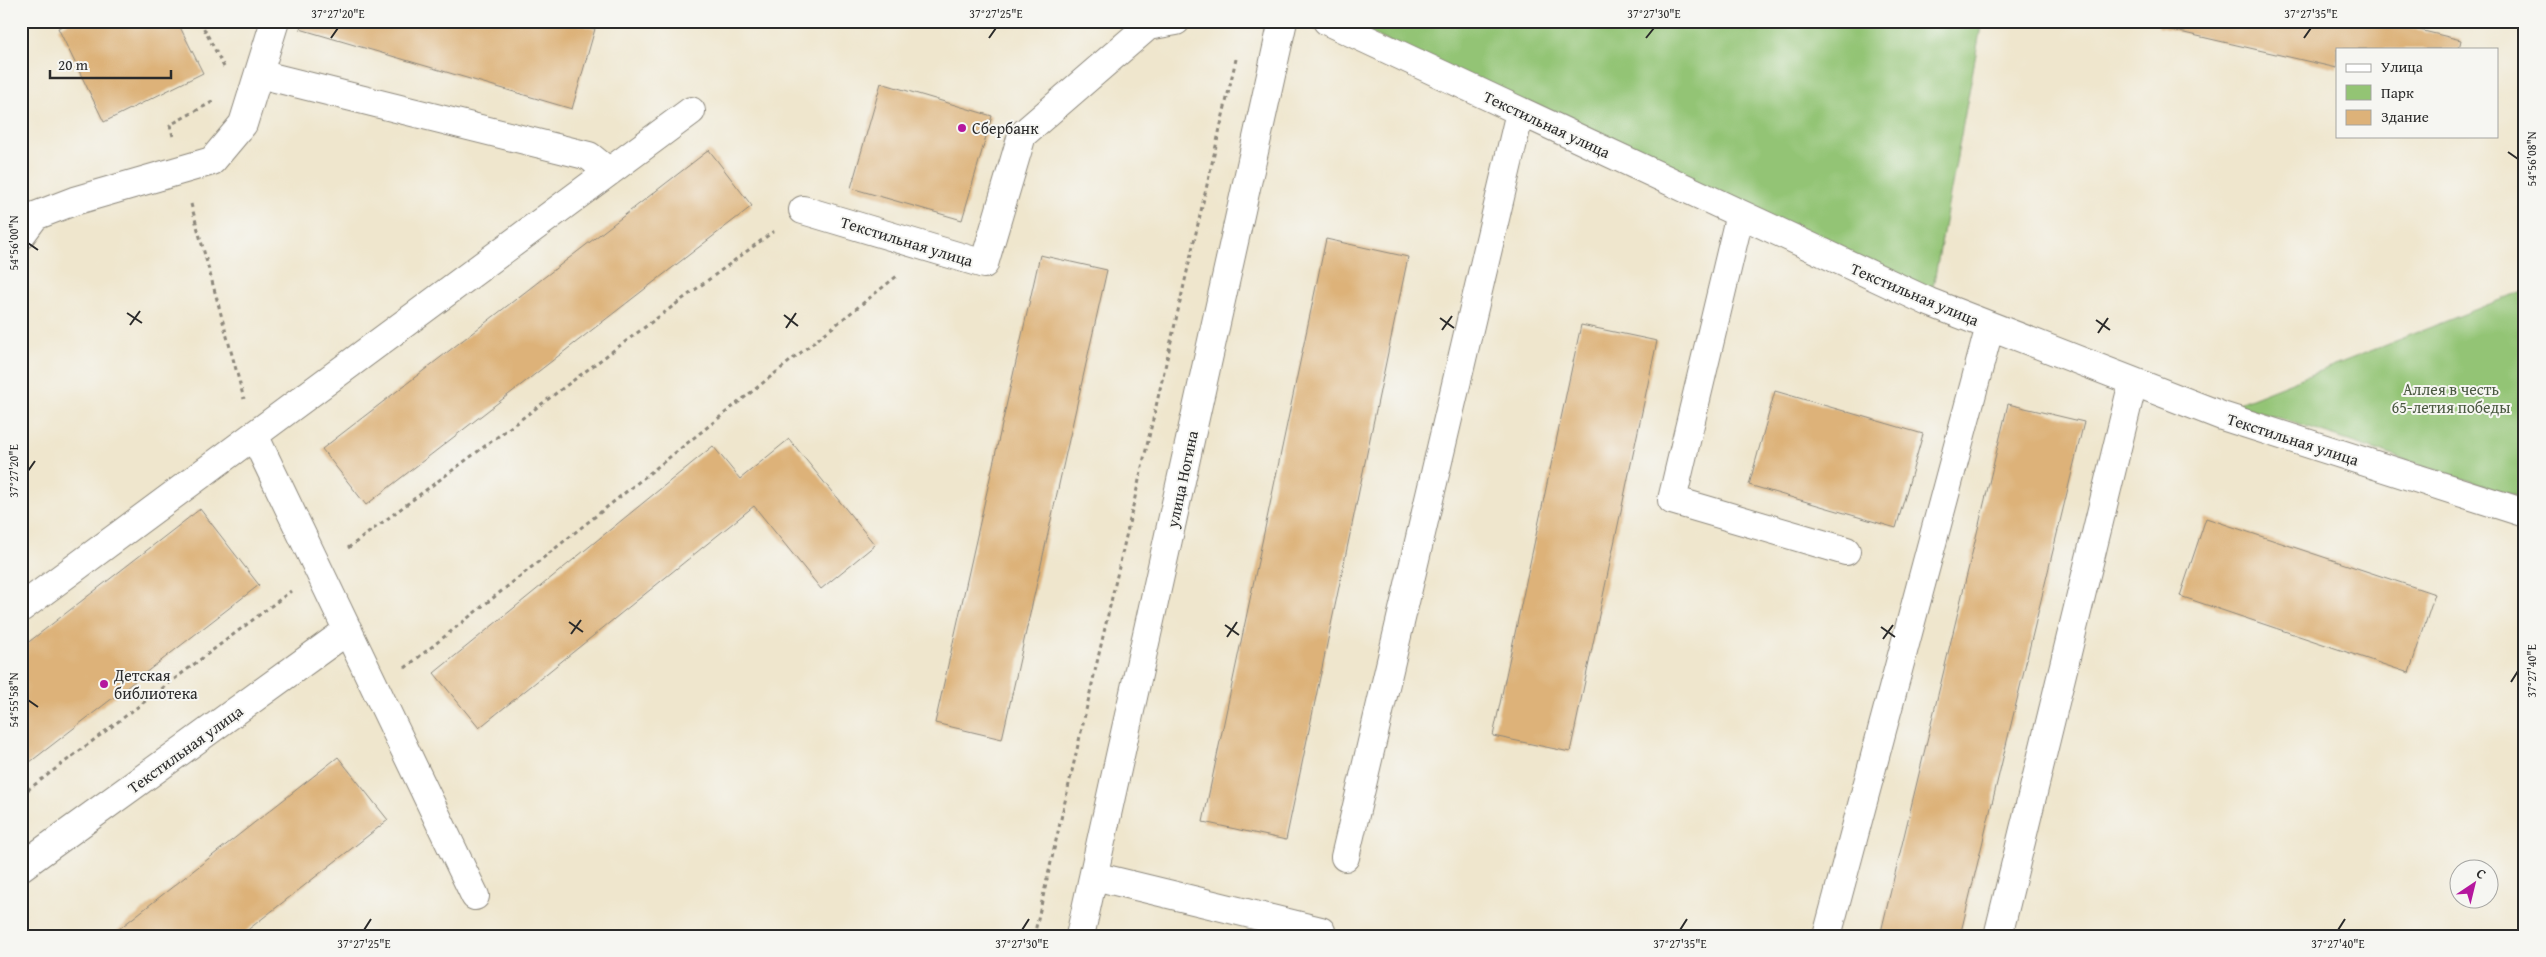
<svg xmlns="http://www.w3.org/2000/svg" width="2546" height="957" viewBox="0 0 2546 957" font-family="'Gentium Book Plus',serif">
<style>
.green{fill:#93c474;stroke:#5f7850}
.building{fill:#ddb279}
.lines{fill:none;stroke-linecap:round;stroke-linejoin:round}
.minor-casing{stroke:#8d887c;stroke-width:30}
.path{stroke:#8d887c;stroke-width:3;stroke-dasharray:4 4;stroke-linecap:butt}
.minor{stroke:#fff;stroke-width:28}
.ticks{fill:none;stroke:#2b2b2b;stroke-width:2}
.poi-dot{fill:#b5179e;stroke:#f6f6f2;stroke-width:2}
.labels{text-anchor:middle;stroke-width:4;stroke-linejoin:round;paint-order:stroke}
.street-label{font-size:16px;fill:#2b2b2b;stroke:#f6f6f2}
.poi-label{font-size:16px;fill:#2b2b2b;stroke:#f6f6f2;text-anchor:start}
.park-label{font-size:16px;fill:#4a5941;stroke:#f6f6f2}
.neatline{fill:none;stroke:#2b2b2b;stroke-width:2}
.ticks-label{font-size:12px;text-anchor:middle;fill:#2b2b2b}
</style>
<rect width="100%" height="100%" fill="#f6f6f2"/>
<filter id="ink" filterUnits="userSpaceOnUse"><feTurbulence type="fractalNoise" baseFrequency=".02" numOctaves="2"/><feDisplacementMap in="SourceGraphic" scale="10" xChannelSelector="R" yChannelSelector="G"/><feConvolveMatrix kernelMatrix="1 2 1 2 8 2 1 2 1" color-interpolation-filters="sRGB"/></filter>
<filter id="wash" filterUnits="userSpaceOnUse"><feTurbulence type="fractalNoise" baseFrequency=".0096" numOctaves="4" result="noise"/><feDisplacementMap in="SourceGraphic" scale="20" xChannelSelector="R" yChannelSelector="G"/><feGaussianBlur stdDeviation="1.12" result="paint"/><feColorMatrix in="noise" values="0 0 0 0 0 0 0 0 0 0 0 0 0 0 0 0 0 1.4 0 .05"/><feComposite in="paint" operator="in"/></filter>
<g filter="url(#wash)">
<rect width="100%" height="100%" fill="#efe6cd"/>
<path class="green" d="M1345,21H1982L1931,298Z
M2525,290V499L2236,404Z"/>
<g id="blocks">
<path class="building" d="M72,21H177L203,73L104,122L58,28Z
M302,21H567L595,29L572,109L300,29Z
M2159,21H2382L2461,40L2459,49H2337V68L2158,27Z
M881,83L992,116L962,220L851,188Z
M709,150L752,206L366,505L322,449Z
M1326,239L1408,257L1286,840L1203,822Z
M1040,255L1107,270L1002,739L935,723Z
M1581,325L1657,341L1570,752L1493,736Z
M1775,391L1923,434L1896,528L1749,485Z
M2008,404L2084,422L1960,936H1880Z
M789,439L875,545L821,589L754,506L479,728L434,673L713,446L740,479Z
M200,509L259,585L21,769V648Z
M2206,518L2435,594L2409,673L2180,596Z
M338,757L388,820L240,936H110Z"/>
</g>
</g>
<g filter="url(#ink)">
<use href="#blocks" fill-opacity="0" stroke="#8d887c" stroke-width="1"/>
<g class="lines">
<g class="minor-casing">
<path id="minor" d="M1327,21L1929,302L2222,416L2525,513
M259,74L589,156L609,172
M803,210L984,264L1022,135L1148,26L1176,21
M1740,214L1672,500L1846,551
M21,235L35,216L74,201L212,161L243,124L275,21
M254,435L475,896
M21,608L691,111
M1345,857L1520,112
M21,867L348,630
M1094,876L1321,931L1320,936
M1080,936L1283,21
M1827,936L1990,326
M1998,936L2133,382"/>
</g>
<path class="path" d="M200,21L224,67
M173,136L170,125L214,101
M191,204L244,399
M348,548L774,231
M405,668L897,276
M21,795L291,591
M1034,936L1236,59"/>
<use href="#minor" class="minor"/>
</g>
</g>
<path class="ticks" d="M331,38L338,28M989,38L996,28M1646,38L1654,28M2304,38L2311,28M2508,152L2518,159M28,243L38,250M127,313L142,323M784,315L798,326M1440,318L1454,328M2096,320L2110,330M130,325L140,311M786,328L796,313M1442,330L1452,316M2098,333L2108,318M28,471L35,461M569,622L583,632M1225,625L1239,635M1881,627L1895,637M571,634L581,620M1227,637L1237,622M1883,639L1893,625M2511,682L2518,671M28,700L38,707M364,930L371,919M1022,930L1029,919M1680,930L1687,919M2338,930L2345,919"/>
<g class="poi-dot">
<circle cx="962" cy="128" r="5"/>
<circle cx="104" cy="684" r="5"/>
</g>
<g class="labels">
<g class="street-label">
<text transform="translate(1547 124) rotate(25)" y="6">Текстильная улица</text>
<text transform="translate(907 241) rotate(17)" y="6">Текстильная улица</text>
<text transform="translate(1915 294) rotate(23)" y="6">Текстильная улица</text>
<text transform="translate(2293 439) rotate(18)" y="6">Текстильная улица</text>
<text transform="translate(1182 479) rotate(-78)" y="6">улица Ногина</text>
<text transform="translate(185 749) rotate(-36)" y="6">Текстильная улица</text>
</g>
<g class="poi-label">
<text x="972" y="134">Сбербанк</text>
<text x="114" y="681">Детская<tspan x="114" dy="18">библиотека</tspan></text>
</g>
<g class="park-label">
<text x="2451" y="395">Аллея в честь<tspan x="2451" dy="18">65-летия победы</tspan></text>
</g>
</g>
<rect width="2546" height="957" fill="none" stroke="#f6f6f2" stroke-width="55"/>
<rect x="2336" y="48" width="162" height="90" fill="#f6f6f2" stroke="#a5a5a2"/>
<rect x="2346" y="64" width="25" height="8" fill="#ffffff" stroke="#a5a5a2"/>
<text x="2381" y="72" font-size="15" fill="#2b2b2b">Улица</text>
<rect x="2346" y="85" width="25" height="15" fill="#93c474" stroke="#a5a5a2"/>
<text x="2381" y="98" font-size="15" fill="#2b2b2b">Парк</text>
<rect x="2346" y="110" width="25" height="15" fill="#ddb279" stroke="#a5a5a2"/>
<text x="2381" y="122" font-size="15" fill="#2b2b2b">Здание</text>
<g transform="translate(2474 884) rotate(35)"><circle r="24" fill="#f6f6f2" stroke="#a5a5a2"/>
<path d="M0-4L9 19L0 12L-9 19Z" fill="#b5179e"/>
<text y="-8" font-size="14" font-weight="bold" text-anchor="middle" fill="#2b2b2b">С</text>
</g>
<path d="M50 70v8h121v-8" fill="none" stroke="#2b2b2b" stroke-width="2.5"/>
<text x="58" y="70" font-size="15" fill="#2b2b2b" stroke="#f6f6f2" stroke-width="4" paint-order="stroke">20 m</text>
<rect x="28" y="28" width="2490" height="902" class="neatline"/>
<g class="ticks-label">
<text x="338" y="18">37°27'20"E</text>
<text x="996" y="18">37°27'25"E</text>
<text x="1654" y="18">37°27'30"E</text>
<text x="2311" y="18">37°27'35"E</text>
<text transform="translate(2532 159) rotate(-90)" y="4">54°56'08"N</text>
<text transform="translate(14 243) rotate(-90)" y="4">54°56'00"N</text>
<text transform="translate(14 471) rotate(-90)" y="4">37°27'20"E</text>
<text transform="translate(2532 671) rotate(-90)" y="4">37°27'40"E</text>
<text transform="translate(14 700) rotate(-90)" y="4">54°55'58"N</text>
<text x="364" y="948">37°27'25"E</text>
<text x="1022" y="948">37°27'30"E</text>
<text x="1680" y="948">37°27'35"E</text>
<text x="2338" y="948">37°27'40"E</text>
</g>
</svg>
